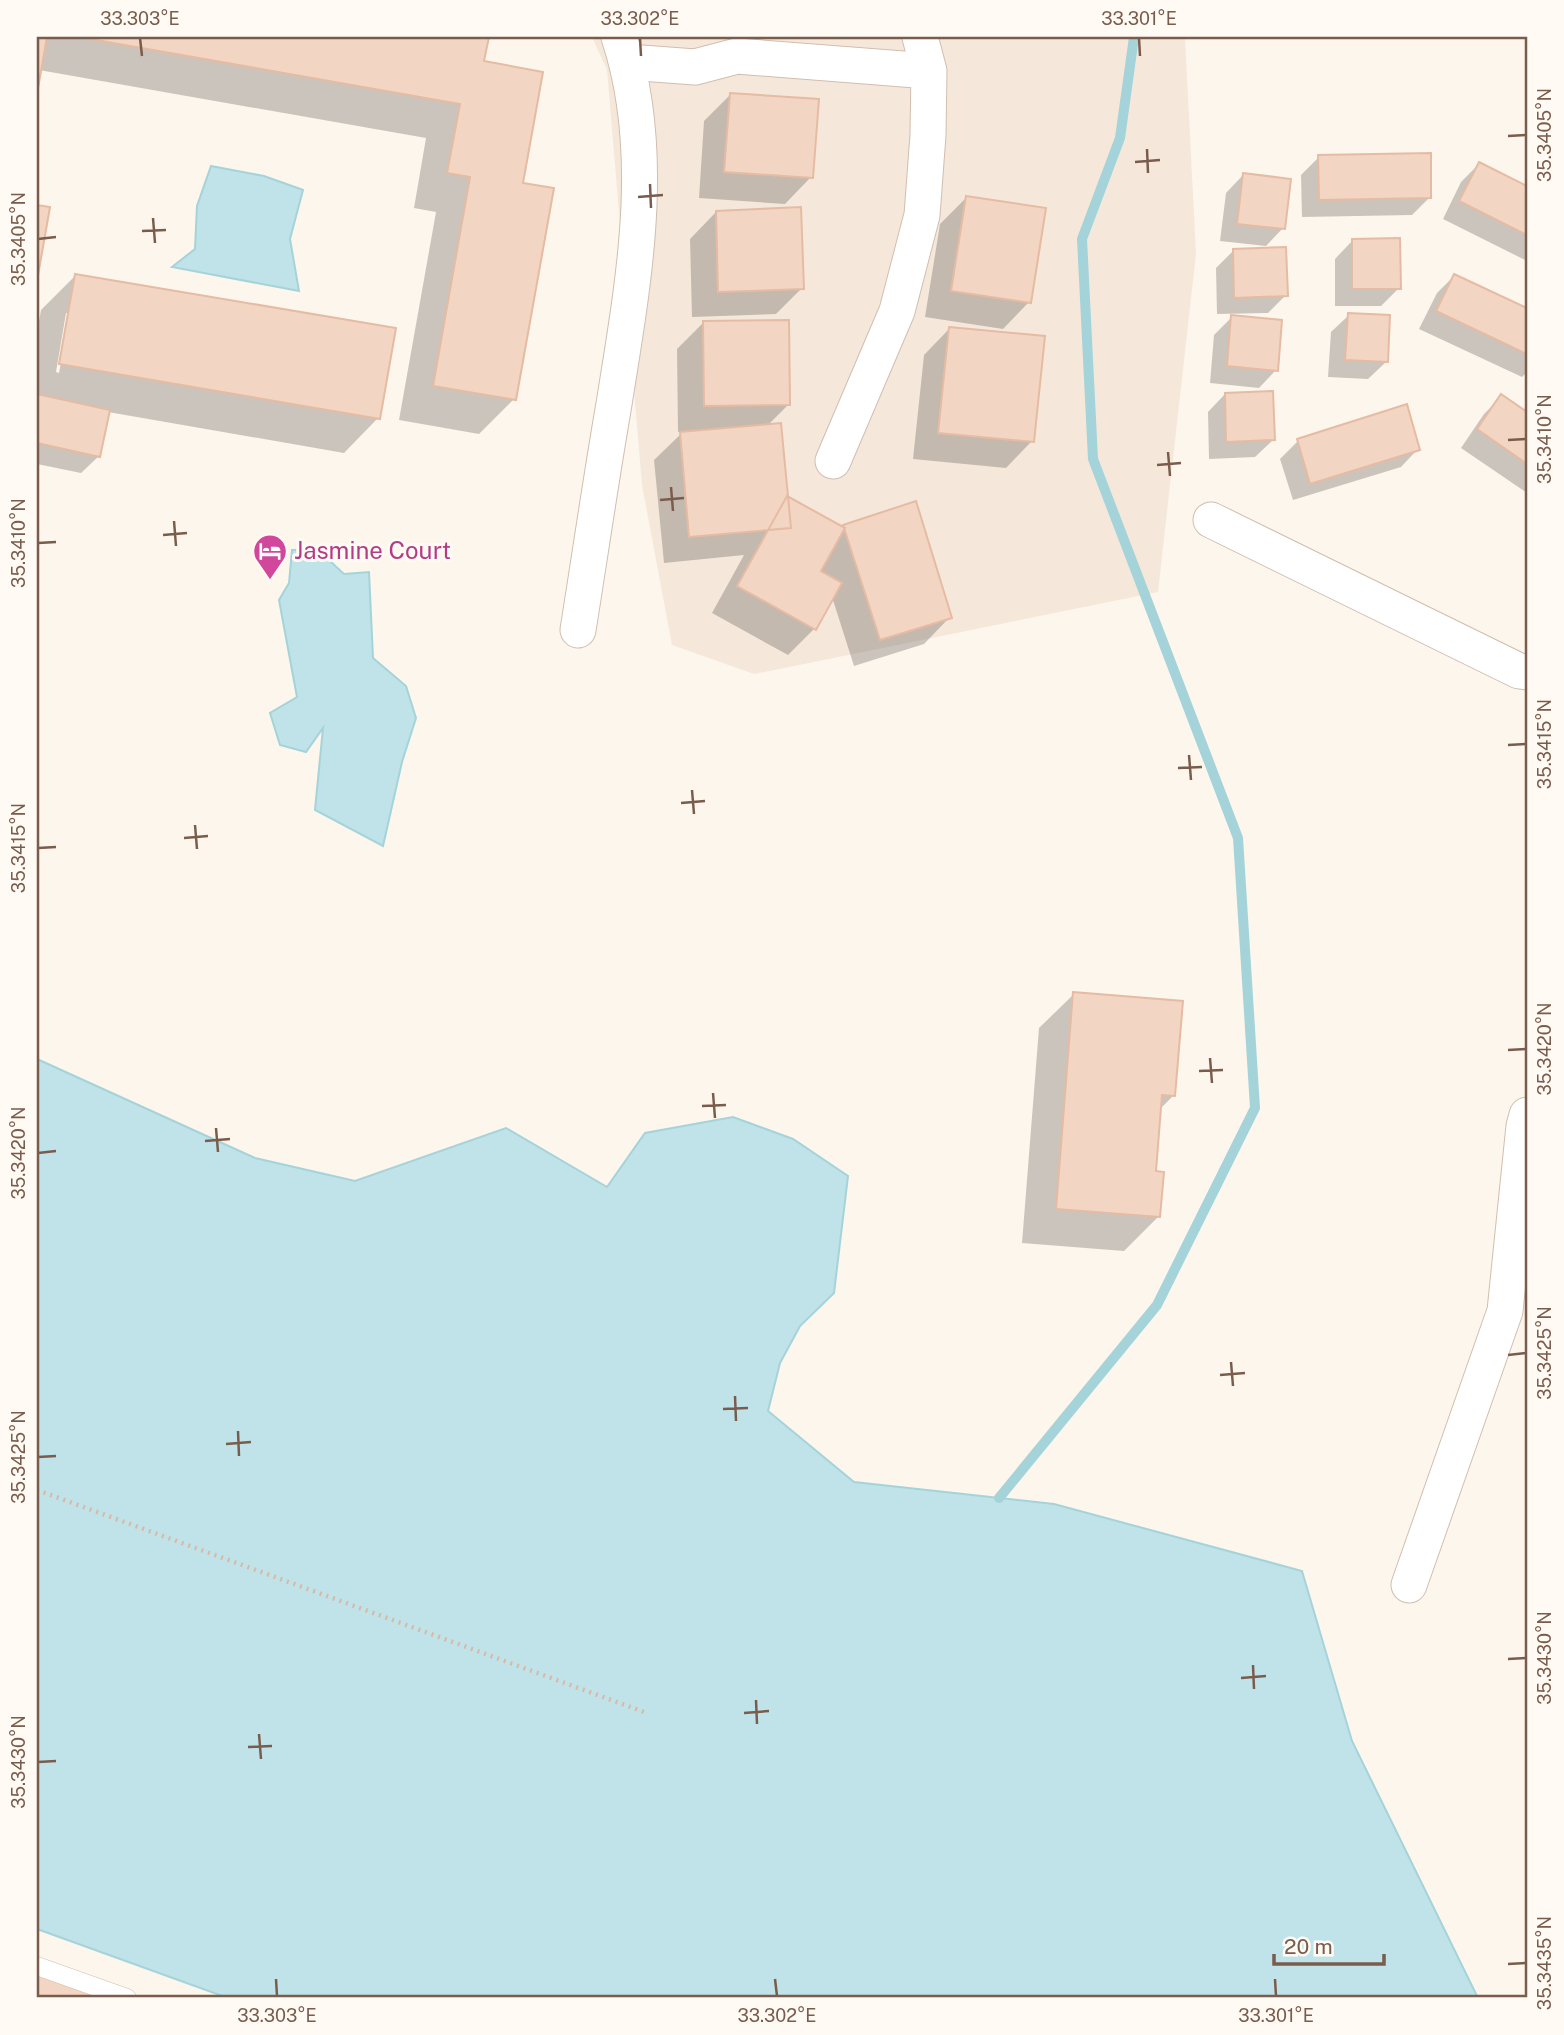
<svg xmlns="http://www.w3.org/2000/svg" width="1564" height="2035" viewBox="0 0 1564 2035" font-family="'Public Sans',sans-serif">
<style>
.residential{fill:#f5e8da}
.water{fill:#bfe3e8;stroke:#a5d3da;stroke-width:2}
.shadow{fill:#0003;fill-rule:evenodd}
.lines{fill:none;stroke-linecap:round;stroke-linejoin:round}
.stream{stroke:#a5d3da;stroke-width:10}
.building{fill:#f3d5c3;stroke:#e6bba3;stroke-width:2}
.lane-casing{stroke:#d1beb0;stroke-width:19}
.street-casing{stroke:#d1beb0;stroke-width:37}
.path{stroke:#d9b8a5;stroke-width:4.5;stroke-dasharray:2 5;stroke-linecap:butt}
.lane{stroke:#fff;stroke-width:18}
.street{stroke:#fff;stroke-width:35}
.ticks{fill:none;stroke:#7a5c4d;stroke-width:2.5}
.labels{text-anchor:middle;stroke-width:6;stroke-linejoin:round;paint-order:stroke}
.hotel-label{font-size:24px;fill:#b23c85;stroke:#fffaf3;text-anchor:start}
.neatline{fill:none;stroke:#7a5c4d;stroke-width:2.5}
.ticks-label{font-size:18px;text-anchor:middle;fill:#7a5c4d}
</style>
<rect width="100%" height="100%" fill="#fdf6ec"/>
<path class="residential" d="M592,37H1185L1196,254L1158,592L754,674L672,645L642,485L607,70Z"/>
<path class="water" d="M211,166L264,176L303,190L290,239L299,291L172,267L195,249L197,206Z
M317,549L344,574L369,572L373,658L406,686L416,718L402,762L383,846L315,810L323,728L306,752L280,745L270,713L297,697L279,600L289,583L292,550Z
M37,1059L255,1158L355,1181L506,1128L607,1187L645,1133L733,1117L793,1139L848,1176L834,1293L800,1326L780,1363L768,1411L854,1482L1054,1504L1302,1571L1352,1741L1478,1998H228L37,1929Z"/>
<path class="shadow" d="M37,37H487L482,63L521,185L514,399L479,434L399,420L436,212L414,208L426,138L39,70L37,84Z
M731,94L811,177L785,204L699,198L704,121Z
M1319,157L1429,198L1412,215L1302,217L1301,175Z
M1479,164L1527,188V261L1443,219L1461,182Z
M1243,175L1283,228L1266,246L1220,241L1226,193Z
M966,198L1029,302L1003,329L925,317L940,224Z
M716,212L802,288L776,314L692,317L690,239Z
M1352,241L1399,288L1381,306H1335V259Z
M1233,251L1286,295L1268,313L1217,314L1216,268Z
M75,276L378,418L344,453L108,412L99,456L81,473L37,464V333L41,310ZM66,313H70L59,373L56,372Z
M1454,276L1527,310V372L1522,377L1419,329L1437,293Z
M1349,315L1386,362L1368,379L1328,377L1331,332Z
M1232,317L1276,370L1259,388L1210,383L1214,335Z
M704,322L788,405L767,426L786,498L842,529L844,526L950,617L924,644L854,666L832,597L814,629L788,655L712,613L744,555L664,563L654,460L683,432H678L677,349Z
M950,328L1032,441L1006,468L913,459L924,355Z
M1225,394L1273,440L1255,457L1209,459L1208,412Z
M1502,396L1527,414V493L1461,448L1484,414Z
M1298,441L1418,449L1401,467L1293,500L1280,459Z
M1074,994L1173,1096L1159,1110L1154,1173L1159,1216L1124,1251L1022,1243L1039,1028Z"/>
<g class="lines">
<path class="stream" d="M999,1498L1157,1305L1255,1108L1238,838L1093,459L1082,239L1120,138L1134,37"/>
</g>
<path class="building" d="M37,37H47L37,94Z
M79,37H489L484,61L543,72L523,183L554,188L516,400L433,386L470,177L447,173L460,104Z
M730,93L819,99L813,178L724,172Z
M1431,153V198L1319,200L1318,155Z
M1479,162L1527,186V235L1459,201Z
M1243,173L1291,179L1285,229L1237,224Z
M966,196L1046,208L1031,303L951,291Z
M37,205L50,207L37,281Z
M801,207L804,289L718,292L716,211Z
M1400,238L1401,289H1352V239Z
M1286,247L1288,296L1234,298L1233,249Z
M75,274L396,328L380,419L59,364Z
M1454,274L1527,308V354L1436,311Z
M1348,313L1390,315L1388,362L1345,360Z
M1231,315L1282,320L1278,371L1227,366Z
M789,320L790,405L704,406L703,321Z
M949,327L1045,336L1034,442L938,433Z
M1273,391L1275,440L1226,442L1225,393Z
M37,394L110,410L100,457L37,443Z
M1501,394L1527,412V464L1477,429Z
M1407,404L1420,450L1310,484L1297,439Z
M781,423L791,528L689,537L680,432Z
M787,496L845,528L821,571L842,583L816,630L737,586Z
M916,501L952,618L880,640L843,525Z
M1073,992L1183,1001L1175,1096L1162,1095L1156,1171L1164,1172L1160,1217L1056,1209Z
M37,1969L103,1998H37Z"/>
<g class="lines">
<g class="lane-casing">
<path id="lane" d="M37,1966L127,1998"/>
</g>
<g class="street-casing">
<path id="street" d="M628,62L695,67L737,56L929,71
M833,461L897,311L922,215L928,135L929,71L920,37
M1211,520L1519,671L1527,672
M578,630C590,555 601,479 614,404C633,284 658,155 619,37
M1409,1585L1505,1311L1524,1126L1527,1115"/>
</g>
<path class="path" d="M37,1490L647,1713"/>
<use href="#lane" class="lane"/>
<use href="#street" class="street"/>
</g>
<path class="ticks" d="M140,38L142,56M640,38L641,56M1139,38L1140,56M1508,136L1526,135M1147,149L1148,173M1135,162L1160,160M650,184L651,208M638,197L663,195M153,218L155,243M142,231L166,230M38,239L56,237M1508,440L1526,439M1168,452L1170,476M1157,465L1181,463M671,487L673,511M660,500L684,498M174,521L176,546M163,535L187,533M38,543L56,542M1508,745L1526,744M1189,755L1191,780M1178,768L1202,767M692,790L694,814M681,803L705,801M195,825L197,849M184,838L208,836M38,848L56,847M1508,1050L1526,1049M1210,1058L1212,1083M1199,1071L1223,1070M713,1093L715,1118M702,1106L726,1105M216,1128L218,1152M205,1141L230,1139M38,1153L56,1151M1508,1355L1526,1353M1231,1362L1233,1386M1220,1375L1245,1373M735,1396L736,1421M723,1409L748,1408M238,1431L239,1456M226,1444L251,1442M38,1457L56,1456M1508,1659L1526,1658M1253,1665L1254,1689M1241,1678L1266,1676M756,1700L757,1724M744,1713L769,1711M259,1734L261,1759M248,1747L272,1746M38,1762L56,1761M1508,1964L1526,1963M276,1979L277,1996M775,1979L777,1996M1275,1979L1276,1996"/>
<defs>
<g id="hotel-pin" transform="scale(1.75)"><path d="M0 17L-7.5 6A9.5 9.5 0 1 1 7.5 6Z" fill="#d1479c" stroke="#fffaf3"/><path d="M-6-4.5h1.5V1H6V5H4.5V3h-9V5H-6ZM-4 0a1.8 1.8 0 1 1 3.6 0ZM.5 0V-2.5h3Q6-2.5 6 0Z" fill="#fff"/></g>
</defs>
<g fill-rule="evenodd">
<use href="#hotel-pin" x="270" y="551"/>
</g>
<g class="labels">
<g class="hotel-label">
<text x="294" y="559">Jasmine Court</text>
</g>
</g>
<rect width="1564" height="2035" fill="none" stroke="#fffaf3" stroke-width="77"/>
<path d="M1274 1954v10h110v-10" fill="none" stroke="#7a5c4d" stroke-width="3.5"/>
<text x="1284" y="1954" font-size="21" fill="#7a5c4d" stroke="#fffaf3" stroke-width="5" paint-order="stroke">20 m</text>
<rect x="38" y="38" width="1488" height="1958" class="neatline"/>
<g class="ticks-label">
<text x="140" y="25">33.303°E</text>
<text x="640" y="25">33.302°E</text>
<text x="1139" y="25">33.301°E</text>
<text transform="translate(1545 135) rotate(-90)" y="6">35.3405°N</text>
<text transform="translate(19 239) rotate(-90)" y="6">35.3405°N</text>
<text transform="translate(1545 439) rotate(-90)" y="6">35.3410°N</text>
<text transform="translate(19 543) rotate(-90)" y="6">35.3410°N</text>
<text transform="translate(1545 744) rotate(-90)" y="6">35.3415°N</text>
<text transform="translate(19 848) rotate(-90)" y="6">35.3415°N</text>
<text transform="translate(1545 1049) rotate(-90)" y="6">35.3420°N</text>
<text transform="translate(19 1153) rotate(-90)" y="6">35.3420°N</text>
<text transform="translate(1545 1353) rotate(-90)" y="6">35.3425°N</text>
<text transform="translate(19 1457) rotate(-90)" y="6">35.3425°N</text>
<text transform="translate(1545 1658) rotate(-90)" y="6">35.3430°N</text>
<text transform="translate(19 1762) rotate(-90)" y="6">35.3430°N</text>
<text transform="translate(1545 1963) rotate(-90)" y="6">35.3435°N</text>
<text x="277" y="2022">33.303°E</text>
<text x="777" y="2022">33.302°E</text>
<text x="1276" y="2022">33.301°E</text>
</g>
</svg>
